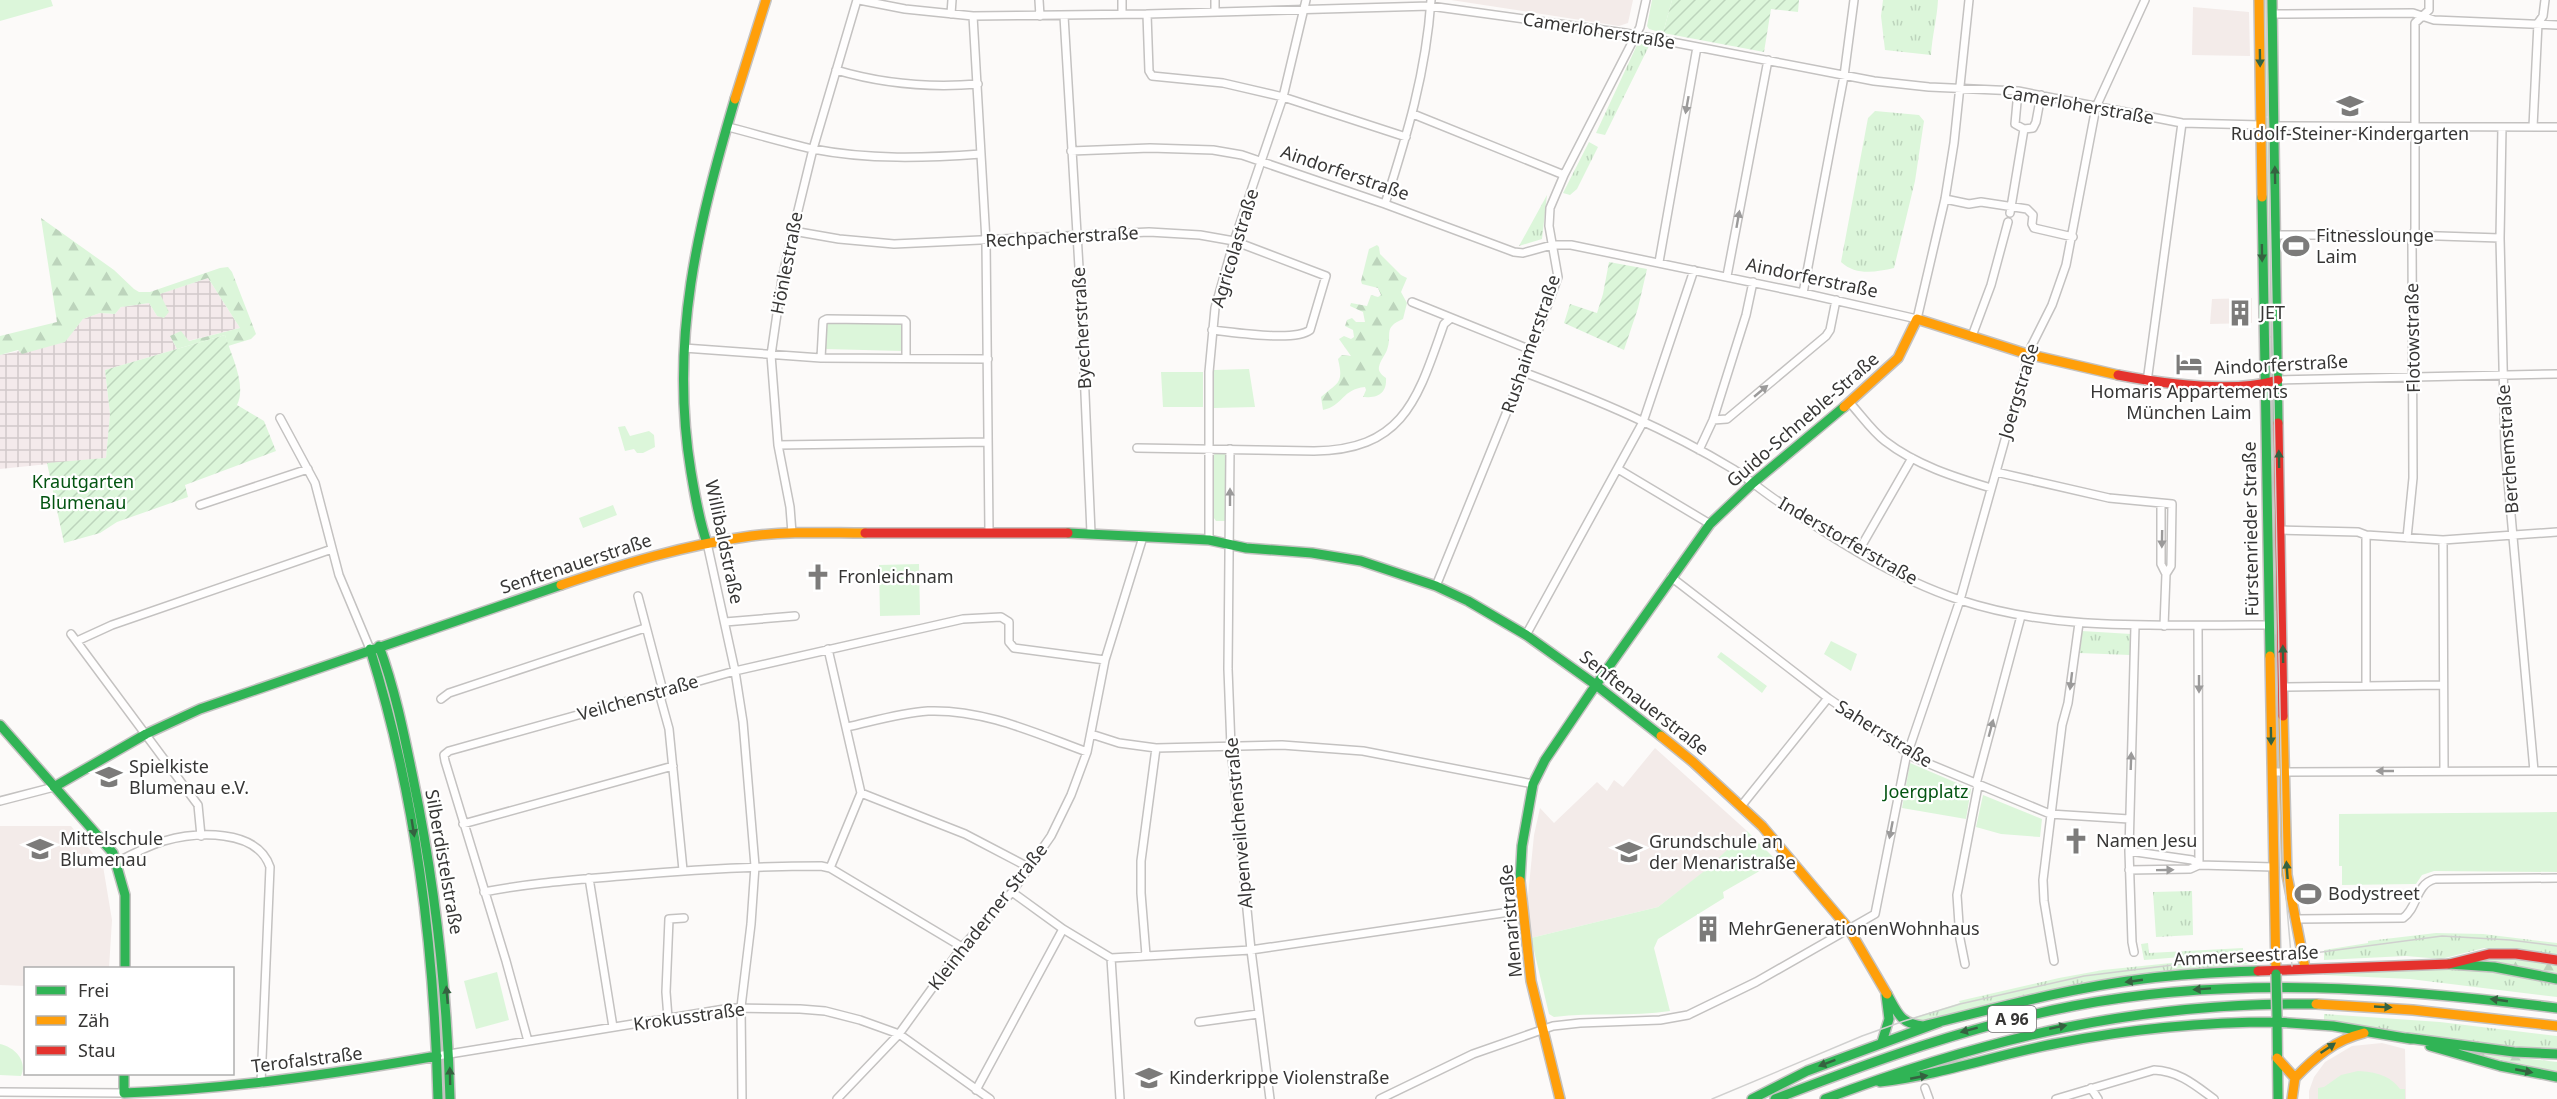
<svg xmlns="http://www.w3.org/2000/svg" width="2557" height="1099" viewBox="0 0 2557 1099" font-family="'Noto Sans',sans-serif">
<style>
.built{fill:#f3ebe9}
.industrial{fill:url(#industrial-grid)}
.grass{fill:url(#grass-tufts)}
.forest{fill:url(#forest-firs)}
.park{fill:#dcf6da}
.garden{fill:url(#garden-furrows)}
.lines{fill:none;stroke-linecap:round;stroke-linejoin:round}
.street-casing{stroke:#c4c2c1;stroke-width:10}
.fast-casing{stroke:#c4c2c1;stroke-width:12}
.slow-casing{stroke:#c4c2c1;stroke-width:12}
.jam-casing{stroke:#c4c2c1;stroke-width:12}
.street{stroke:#fffefe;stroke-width:7}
.fast{stroke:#30b455;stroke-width:9}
.slow{stroke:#ff9f0a;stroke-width:9}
.jam{stroke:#e5322d;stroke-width:9}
.tram{stroke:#d0d0cf;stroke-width:1.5}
.fast-bridge-casing{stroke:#c4c2c1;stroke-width:12;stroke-linecap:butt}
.fast-bridge{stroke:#30b455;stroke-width:9}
.oneway{fill:#356240}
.oneway2{fill:#9b9a9a}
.labels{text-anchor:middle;stroke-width:4.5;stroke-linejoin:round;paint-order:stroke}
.shield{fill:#fff;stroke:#737272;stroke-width:1.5}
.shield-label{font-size:16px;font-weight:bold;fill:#373635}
.street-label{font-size:18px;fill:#373635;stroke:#fff}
.poi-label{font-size:18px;fill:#373635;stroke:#fff;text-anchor:start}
.park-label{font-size:18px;fill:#035411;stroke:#fff}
</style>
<defs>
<pattern id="industrial-grid" width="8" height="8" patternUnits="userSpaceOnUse" patternTransform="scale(1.5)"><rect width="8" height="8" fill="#f4eaeb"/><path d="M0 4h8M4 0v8" fill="none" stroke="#d2c9ca"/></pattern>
<pattern id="grass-tufts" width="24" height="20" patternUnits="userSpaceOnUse" patternTransform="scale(1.5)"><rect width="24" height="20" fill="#dcf6da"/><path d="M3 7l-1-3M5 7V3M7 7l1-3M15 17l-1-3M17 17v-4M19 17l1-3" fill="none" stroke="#bdd4bc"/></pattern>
<pattern id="forest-firs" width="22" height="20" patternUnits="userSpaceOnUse" patternTransform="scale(1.5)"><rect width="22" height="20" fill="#dcf6da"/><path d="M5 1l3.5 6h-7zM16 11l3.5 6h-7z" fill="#bdd4bc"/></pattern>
<pattern id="garden-furrows" width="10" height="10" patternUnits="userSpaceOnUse" patternTransform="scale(1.5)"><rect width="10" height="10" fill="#dcf6da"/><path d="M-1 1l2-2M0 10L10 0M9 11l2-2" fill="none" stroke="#bdd4bc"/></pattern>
</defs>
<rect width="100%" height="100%" fill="#fcfaf9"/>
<path class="built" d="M1451,0H1633L1628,23L1619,26Z
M2193,7L2249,12L2250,56L2192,55Z
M2252,298V323L2210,324L2212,299Z
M1655,748L1747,831L1708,869L1658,907L1531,938L1527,906L1534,835L1540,808L1554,823L1597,782L1607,791L1614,780L1623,787Z
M0,826H71L103,866L112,920L109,968H26L25,986L0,985Z
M2382,1043L2405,1049L2406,1099H2309V1091L2314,1077L2325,1062L2352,1046Z"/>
<path class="industrial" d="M208,278L240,328L188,341L170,336L177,349L105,370L110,414L106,458L0,469V355L64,342L83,319L100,313L115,314L121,307L149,303L157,316L159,294Z"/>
<path class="grass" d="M1883,0H1938C1937,19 1932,36 1931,55L1885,50L1881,16Z
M2261,0H2269L2271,116H2263Z
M1651,42L1605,135L1596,133L1637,45Z
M1875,111L1919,115L1924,121L1915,181L1894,268C1876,272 1856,276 1841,262L1868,118Z
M2263,118H2271L2274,359H2267Z
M1589,142L1598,147L1577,189L1570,195L1563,193Z
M1547,195L1542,239L1519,246Z
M2270,394H2277L2280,611H2271Z
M2280,613L2283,771H2275L2271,614Z
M2082,631L2131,634L2130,655L2079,653Z
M2192,891L2193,935L2156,937L2153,892Z
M2436,933L2483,934L2557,943V956L2484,948L2441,959L2406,956L2324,960V950L2368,943V941Z
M2148,943L2149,953L2243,948V952L2144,960L2141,944Z
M2257,956V964C2145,970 2033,991 1923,1023H1917L1915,1017L1960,1003L1959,1001L2059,978L2103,970L2200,960V962L2245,959V957Z
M2458,968L2490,971L2557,982V997L2410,979L2324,975L2323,972Z
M2324,1014L2440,1022L2557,1036V1050L2468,1042L2324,1020Z"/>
<path class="forest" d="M41,218L114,270L134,289L139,292H150L220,268L228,267L232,272L256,334L251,339L228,346L225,335L177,349L170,336L181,331L189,341L240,328L208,278L160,294L169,312L164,318L157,316L149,303L121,307L115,314L100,313L83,319L65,342L22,354L18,350L0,355V336L57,322Z
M1377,245L1379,247L1380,254L1401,275L1407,278L1401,292L1407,303L1403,319C1382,328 1393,334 1387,350C1385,355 1380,361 1379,367C1378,372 1382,375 1386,378C1387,394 1377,398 1363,397L1366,390L1365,387C1342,389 1343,406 1323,410L1321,397C1338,382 1344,384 1338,359L1342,355L1351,356L1339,339L1344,336L1351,339L1354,337L1353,330L1345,326L1347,320L1352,318L1356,322H1365L1363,312L1350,306L1351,303L1367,306L1371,295L1378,297L1381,295L1378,288L1362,284L1361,281L1369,249Z
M2497,957L2557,964V973L2470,960Z
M2471,1052L2557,1062V1073L2549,1072Z"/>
<path class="park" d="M0,0H51L53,6L0,21Z
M1652,0H1672L1663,33L1649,29L1647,26Z
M828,321L903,323L902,351L825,349Z
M1249,369L1255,407L1214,408V370Z
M1161,372H1203V407H1163Z
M625,426L630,436L649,431L654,435L655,447L643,453H637L634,449L625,451L618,427Z
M1216,452L1226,453V521H1216L1214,518V455Z
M613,505L617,515L583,528L579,518Z
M919,564L920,615L880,616L879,565Z
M1831,641L1857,654L1851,671L1824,654Z
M1721,652L1767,686L1762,693L1717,657Z
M1910,763L1971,789L1966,819L1902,808Z
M1983,795L2042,819L2040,837L2001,834L1976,827Z
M2557,812V872L2434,871L2422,875L2416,884L2342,885V866H2339V814Z
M1747,831L1777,861L1723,892L1724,898L1658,939L1654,948L1670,1011C1632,1017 1593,1012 1554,1017L1549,1014L1531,938L1658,907L1707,869Z
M497,972L509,1020L476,1029L464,981Z
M0,1044C14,1047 28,1060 21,1076L0,1075Z
M2358,1071C2375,1072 2390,1075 2400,1089H2405V1099H2318V1088L2324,1087L2341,1075Z"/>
<path class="garden" d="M1672,0H1799L1798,12L1771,9L1764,52L1663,33Z
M1609,262L1647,269L1638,308L1624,350L1564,323L1570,304L1597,313L1603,294Z
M225,335C231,355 247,385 237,405L264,421L276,451L185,485L188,497L117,522L100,533L64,543L47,463L106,458L110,414L105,370Z"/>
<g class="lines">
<g class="street-casing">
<path id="street" d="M859,0L905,9L973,16L1147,14L1430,6L1625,33L1874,81L1929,87L2018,91L2182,123L2261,125
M1039,0L1040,16
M1122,0V14
M1215,0V11
M951,14L952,0
M1147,14L1149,71L1152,76L1223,83L1283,97L1406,137
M2272,14L2413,13L2434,20L2557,25
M973,16L986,241L989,532
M1064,16L1081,301L1091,533
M836,70C883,84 929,88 978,84
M2018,91L2015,124L2024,129L2033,128L2036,122L2041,95
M1413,114L1564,175
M2274,126L2557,127
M728,127C756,134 785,143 813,149C869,160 925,158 981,154
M2502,127L2500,238L2505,448L2534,771
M2533,127L2538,23L2543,16L2545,0
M1071,151L1150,148L1213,150L1242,155L1385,204L1514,252L1523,253L1552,245H1571L1803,293L1917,319L1945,199L1954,143L1969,0
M1945,199L1969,204L1981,202L2027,209L2033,215L2032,224L2034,228L2073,237
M1385,204C1407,135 1426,73 1431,0
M2010,213L2024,129
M793,231L839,239L894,244L1149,232L1200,235L1234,241L1326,276L1310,330C1295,342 1233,332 1212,330
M2276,235H2409L2500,238
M1659,262L1697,47
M1727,276L1768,60
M1803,293L1844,76L1854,0
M1412,302L1531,350
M1972,336L1991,285L2008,222
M684,348L821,358L988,359
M821,358L823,321L827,319L904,320L906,322V358
M1523,372C1595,399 1667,429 1733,469C1747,478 1760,489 1773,498C1831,537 1893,578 1960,600C2060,633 2165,624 2270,625
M2278,380L2557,374
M2147,382L2182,123
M1850,403C1861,415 1872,431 1885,441C1916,465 1954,477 1991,488
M280,418L315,483L339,575L370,649
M1713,420L1727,419L1826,336L1830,330L1836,300
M778,445L988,442
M1137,448L1314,451C1405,450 1418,397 1444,324L1450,319
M1230,449L1228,669L1231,747L1251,950L1270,1099
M1699,450L1713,420L1746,315L1753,282
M1618,469L1710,524
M1996,472L2109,498L2172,504L2171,566L2166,574L2164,626
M2161,504V564L2166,574
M200,505L308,469
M2281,530L2358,532L2366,535L2443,540L2557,532
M792,533L790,507L778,445L771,355L782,279L793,231L813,149L857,0
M2366,535V686
M2407,538L2413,478L2412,240L2415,229V23L2429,10V0
M1209,540V372L1215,308L1234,241L1283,97L1306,0
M2443,540L2444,771
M707,543L735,671L743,722L755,866L751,924L741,1007L742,1099
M1858,552L1912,458
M1671,577L1828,698L1915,758L2050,814L2129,819
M1436,586L1523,372L1558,277L1549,226L1550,208L1564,175L1640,27L1646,0
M638,596L663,691L661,700L669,729L683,870
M725,622L795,616
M2198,626L2199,865
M71,634L198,805L201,836
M1526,635L1643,422L1694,270
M77,641L112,625L332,549
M828,649L861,793L830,868
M2283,687L2443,685
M441,699L449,693L645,628
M847,727C874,721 900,713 928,711C984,709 1035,733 1087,752
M1091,734L1119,743L1156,748L1282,745L1363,751L1533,784
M2272,772L2557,771
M1976,784L2021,616
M861,793L965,834L1030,868
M0,801L54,787
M1742,805L1828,698
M463,824L673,766
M2129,851L2192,860L2199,865
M117,862C132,854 148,846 164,841C196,832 257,828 270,867L261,1083
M2129,870L2190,869L2199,865L2274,867
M589,878L613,1027
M484,892C529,883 575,880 620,876C687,870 754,866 821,866L830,868L962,947
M1012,892L1063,929L1111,958L1251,950L1523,910
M2297,919L2403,918C2418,908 2415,884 2435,879L2557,878
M2134,952L2132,942L2129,851L2135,626
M1146,955L1141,893V861L1156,748
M1111,958L1120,1099
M2054,961L2044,901L2043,880L2062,725L2068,703L2079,623
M1965,964L1960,939L1957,895L1978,786
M668,1018L666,992L669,919L684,918
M1199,1022L1258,1014
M528,1041L506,961L445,761L444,755L449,751L735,671L963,619L1001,617L1009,622V642L1014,648L1105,660
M437,1056L731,1008L800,1009L825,1011L860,1020L899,1034L990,1099
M1925,1088L1929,1099
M2091,1088L2098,1099
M976,1090L1063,929
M0,1092L124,1093
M837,1099L899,1034L962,947L1012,892L1051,836L1071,795L1087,752L1105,660L1143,537
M1380,1099L1473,1054L1553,1026L1580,1023L1660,1020L1688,1015L1756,982L1875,914L1906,758L1960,600L2031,347L2052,305L2066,265L2096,107L2145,0
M2056,1099L2154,1070C2179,1071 2195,1085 2214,1099"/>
</g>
<g class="fast-casing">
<path id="fast" d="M2272,0L2278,423
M2262,197L2270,656
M1068,533L1209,540L1246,548L1312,553L1361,561L1436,586L1468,601L1526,635L1596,685L1661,736
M707,543C699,520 695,496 691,472C669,340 698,225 735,99
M379,646C395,689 404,734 413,778C435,884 447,991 450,1099
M370,649C416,796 434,945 438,1099
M0,725L113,853L125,895V968
M54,787L146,734L200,709L561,585
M1520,881L1522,846L1533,784L1545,760L1591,692L1710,524L1753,483L1844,407
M2449,964L2494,967L2557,979
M1887,994C1898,1014 1900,1023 1923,1026C1996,1008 2069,988 2143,979C2181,974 2220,972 2258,971
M2277,1017L2278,1099
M2277,1022L2333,1026L2411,1039
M2407,1038L2514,1052L2557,1054
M1882,1042L1889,1019L1886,995
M2430,1046L2500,1066L2557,1077
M124,1074V1093C230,1089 333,1074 437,1056
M1880,1082C1941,1075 1998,1054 2059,1043C2130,1029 2204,1022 2277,1022
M1752,1099L1807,1071L1940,1022
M1775,1099C1873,1061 1970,1026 2073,1006C2233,975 2397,988 2557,1008
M1825,1099C1989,1037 2139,1002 2316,1004"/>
</g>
<g class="slow-casing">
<path id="slow" d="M2259,0L2262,197
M735,99L766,0
M1844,407L1898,358L1917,319L2027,354L2118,375
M561,585C623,564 685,545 751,536C788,531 827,533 865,533
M2270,656L2276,974
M2283,716L2287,875L2305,968
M1661,736L1693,762L1762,826L1849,929L1887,994
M1520,881L1531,981L1560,1099
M2316,1004L2413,1010L2557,1026
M2277,1058L2295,1078L2292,1099
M2295,1078C2315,1057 2335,1040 2364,1033"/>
</g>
<g class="jam-casing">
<path id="jam" d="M2118,375C2165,384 2232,394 2278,380
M2278,423L2283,716
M865,533H1068
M2258,971L2449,964L2489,954H2516L2557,960"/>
</g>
<use href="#street" class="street"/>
<use href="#fast" class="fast"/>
<use href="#slow" class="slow"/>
<use href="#jam" class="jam"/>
<path class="tram" d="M2266,0L2283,862L2292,966
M1712,1099L1862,1036L1904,1021L1960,1004L2084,976L2181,964L2276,958L2442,936L2510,940L2557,946"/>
<g class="fast-bridge-casing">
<path id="fast-bridge" d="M2276,974L2277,1017"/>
</g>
<use href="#fast-bridge" class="fast-bridge"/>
</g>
<defs><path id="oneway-solid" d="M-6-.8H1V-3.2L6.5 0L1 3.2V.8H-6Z" transform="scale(1.5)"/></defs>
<g class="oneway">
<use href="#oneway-solid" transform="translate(2260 58) rotate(89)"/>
<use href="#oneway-solid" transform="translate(2275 175) rotate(-91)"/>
<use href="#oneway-solid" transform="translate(2262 253) rotate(89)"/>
<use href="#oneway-solid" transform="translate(2279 459) rotate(-91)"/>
<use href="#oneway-solid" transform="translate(2283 654) rotate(-91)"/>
<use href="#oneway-solid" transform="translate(2271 736) rotate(89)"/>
<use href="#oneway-solid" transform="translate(413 828) rotate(81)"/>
<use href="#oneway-solid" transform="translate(2287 870) rotate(-94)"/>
<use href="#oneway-solid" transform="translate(2134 981) rotate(172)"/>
<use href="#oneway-solid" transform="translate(2202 989) rotate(176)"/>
<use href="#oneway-solid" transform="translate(447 995) rotate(-95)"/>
<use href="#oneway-solid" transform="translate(2499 1000) rotate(-172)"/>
<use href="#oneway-solid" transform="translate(2383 1007) rotate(3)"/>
<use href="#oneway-solid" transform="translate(2058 1027) rotate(-12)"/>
<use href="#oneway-solid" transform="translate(1969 1030) rotate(165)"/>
<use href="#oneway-solid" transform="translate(2328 1048) rotate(-34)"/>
<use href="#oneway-solid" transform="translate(1827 1063) rotate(159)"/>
<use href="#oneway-solid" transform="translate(2524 1071) rotate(11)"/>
<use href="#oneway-solid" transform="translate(450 1076) rotate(-91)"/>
<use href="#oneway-solid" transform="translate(1919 1077) rotate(-11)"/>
</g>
<g class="oneway2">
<use href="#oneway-solid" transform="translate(1687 105) rotate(100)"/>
<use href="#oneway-solid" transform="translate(1738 219) rotate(-80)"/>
<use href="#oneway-solid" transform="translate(1761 391) rotate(-40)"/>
<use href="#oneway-solid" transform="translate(1230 497) rotate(-90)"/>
<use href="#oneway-solid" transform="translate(2162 539) rotate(91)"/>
<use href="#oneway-solid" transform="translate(2071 681) rotate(97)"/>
<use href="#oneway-solid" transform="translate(2199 684) rotate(90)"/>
<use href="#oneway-solid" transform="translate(1991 728) rotate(-75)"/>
<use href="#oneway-solid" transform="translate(2131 761) rotate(-88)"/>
<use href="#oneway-solid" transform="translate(2385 771) rotate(180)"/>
<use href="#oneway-solid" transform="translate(1891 830) rotate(101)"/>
<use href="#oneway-solid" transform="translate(2165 870) rotate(-1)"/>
</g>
<defs>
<g id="school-bare" transform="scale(2.07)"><path d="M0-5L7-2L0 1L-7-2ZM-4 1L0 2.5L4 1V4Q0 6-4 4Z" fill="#7c7b7a" stroke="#fff" stroke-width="2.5" paint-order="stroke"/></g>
<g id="stadium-bare" transform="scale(2.07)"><path d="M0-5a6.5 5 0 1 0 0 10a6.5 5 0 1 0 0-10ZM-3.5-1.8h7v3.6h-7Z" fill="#7c7b7a" stroke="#fff" stroke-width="2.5" paint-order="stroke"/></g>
<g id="building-bare" transform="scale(2.07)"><path d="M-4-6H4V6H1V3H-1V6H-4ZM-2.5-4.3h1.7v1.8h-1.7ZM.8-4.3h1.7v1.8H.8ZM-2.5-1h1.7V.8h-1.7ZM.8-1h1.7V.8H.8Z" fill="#7c7b7a" stroke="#fff" stroke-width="2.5" paint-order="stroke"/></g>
<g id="hotel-bare" transform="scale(2.07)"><path d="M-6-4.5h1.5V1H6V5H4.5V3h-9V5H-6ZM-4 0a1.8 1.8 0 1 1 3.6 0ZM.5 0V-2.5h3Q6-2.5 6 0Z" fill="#7c7b7a" stroke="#fff" stroke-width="2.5" paint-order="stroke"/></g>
<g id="church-bare" transform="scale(2.07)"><path d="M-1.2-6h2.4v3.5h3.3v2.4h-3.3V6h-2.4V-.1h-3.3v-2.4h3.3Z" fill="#7c7b7a" stroke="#fff" stroke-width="2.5" paint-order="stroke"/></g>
</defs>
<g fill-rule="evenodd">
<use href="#school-bare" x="2350" y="106"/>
<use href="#stadium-bare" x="2296" y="246"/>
<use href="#building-bare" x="2240" y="313"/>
<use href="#hotel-bare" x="2189" y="364"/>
<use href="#church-bare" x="818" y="577"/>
<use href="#school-bare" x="109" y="777"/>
<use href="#church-bare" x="2076" y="841"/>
<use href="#school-bare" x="40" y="849"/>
<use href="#school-bare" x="1629" y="852"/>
<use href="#stadium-bare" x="2308" y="894"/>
<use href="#building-bare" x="1708" y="929"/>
<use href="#school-bare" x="1149" y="1078"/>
</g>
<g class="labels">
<rect class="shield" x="1988" y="1006" width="48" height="26" rx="4.5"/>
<g class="shield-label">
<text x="2012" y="1025">A 96</text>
</g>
<g class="street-label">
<text transform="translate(1599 31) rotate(9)" y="6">Camerloherstraße</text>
<text transform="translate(2078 105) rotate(10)" y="6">Camerloherstraße</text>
<text transform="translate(1345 173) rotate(19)" y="6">Aindorferstraße</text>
<text transform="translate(1062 237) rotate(-3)" y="6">Rechpacherstraße</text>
<text transform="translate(1235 248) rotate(-73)" y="6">Agricolastraße</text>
<text transform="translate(787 263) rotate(-79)" y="6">Hönlestraße</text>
<text transform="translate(1812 278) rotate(12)" y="6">Aindorferstraße</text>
<text transform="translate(1082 328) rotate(-93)" y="6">Byecherstraße</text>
<text transform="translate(2413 338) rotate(-91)" y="6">Flotowstraße</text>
<text transform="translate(1531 344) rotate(-71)" y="6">Rushaimerstraße</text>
<text transform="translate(2281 365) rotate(-3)" y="6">Aindorferstraße</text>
<text transform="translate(2019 391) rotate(-73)" y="6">Joergstraße</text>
<text transform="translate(1803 420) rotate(-41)" y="6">Guido-Schneble-Straße</text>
<text transform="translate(2508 449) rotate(-94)" y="6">Berchemstraße</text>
<text transform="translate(2251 529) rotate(-91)" y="6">Fürstenrieder Straße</text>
<text transform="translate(1848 541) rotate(30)" y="6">Inderstorferstraße</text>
<text transform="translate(724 542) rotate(78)" y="6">Willibaldstraße</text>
<text transform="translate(576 564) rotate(-18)" y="6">Senftenauerstraße</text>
<text transform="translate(638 698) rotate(-16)" y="6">Veilchenstraße</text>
<text transform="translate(1644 703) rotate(38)" y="6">Senftenauerstraße</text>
<text transform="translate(1884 734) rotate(32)" y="6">Saherrstraße</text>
<text transform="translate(1239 823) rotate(-95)" y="6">Alpenveilchenstraße</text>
<text transform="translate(444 862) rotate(80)" y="6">Silberdistelstraße</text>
<text transform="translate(988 917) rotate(-52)" y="6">Kleinhaderner Straße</text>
<text transform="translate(1511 921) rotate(-95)" y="6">Menaristraße</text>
<text transform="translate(2246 956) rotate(-3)" y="6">Ammerseestraße</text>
<text transform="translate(689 1017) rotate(-8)" y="6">Krokusstraße</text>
<text transform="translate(307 1060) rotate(-7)" y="6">Terofalstraße</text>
</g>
<g class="poi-label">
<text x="2350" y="140" text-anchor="middle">Rudolf-Steiner-Kindergarten</text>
<text x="2316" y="242">Fitnesslounge<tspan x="2316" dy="21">Laim</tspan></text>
<text x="2260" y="319">JET</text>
<text x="2189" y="398" text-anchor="middle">Homaris Appartements<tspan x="2189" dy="21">München Laim</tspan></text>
<text x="838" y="583">Fronleichnam</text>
<text x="129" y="773">Spielkiste<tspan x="129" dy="21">Blumenau e.V.</tspan></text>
<text x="60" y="845">Mittelschule<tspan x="60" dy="21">Blumenau</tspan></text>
<text x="2096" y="847">Namen Jesu</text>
<text x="1649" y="848">Grundschule an<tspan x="1649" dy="21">der Menaristraße</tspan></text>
<text x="2328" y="900">Bodystreet</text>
<text x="1728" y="935">MehrGenerationenWohnhaus</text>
<text x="1169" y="1084">Kinderkrippe Violenstraße</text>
</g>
<g class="park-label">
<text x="83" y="488">Krautgarten<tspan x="83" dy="21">Blumenau</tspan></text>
<text x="1926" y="798">Joergplatz</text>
</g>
</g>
<rect x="24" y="967" width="210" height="108" fill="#ffffff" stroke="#afafae" stroke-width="1.5"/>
<rect x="36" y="986" width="30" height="9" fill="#30b455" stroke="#afafae" stroke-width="1.5"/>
<text x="78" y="997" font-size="18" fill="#373635">Frei</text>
<rect x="36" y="1016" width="30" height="9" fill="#ff9f0a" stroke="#afafae" stroke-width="1.5"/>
<text x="78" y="1027" font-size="18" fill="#373635">Zäh</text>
<rect x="36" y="1046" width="30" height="9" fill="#e5322d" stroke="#afafae" stroke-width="1.5"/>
<text x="78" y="1057" font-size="18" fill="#373635">Stau</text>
</svg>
